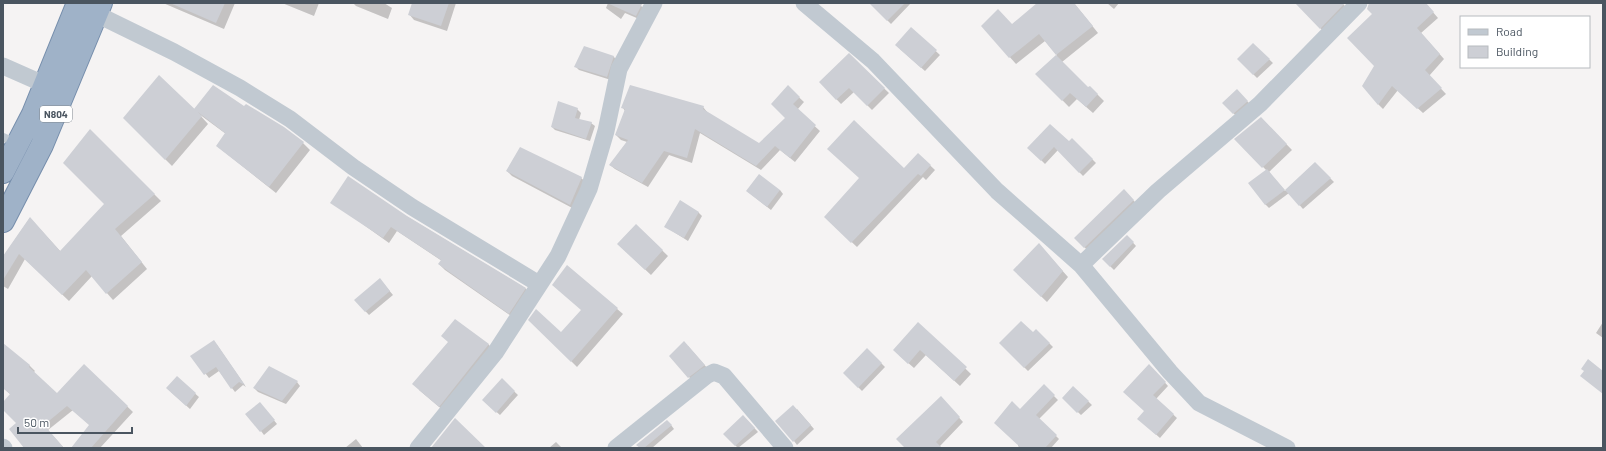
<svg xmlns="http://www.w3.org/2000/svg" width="1606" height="451" viewBox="0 0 1606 451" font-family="Barlow,sans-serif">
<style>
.shadow{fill:#0003}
.building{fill:#cdcfd5}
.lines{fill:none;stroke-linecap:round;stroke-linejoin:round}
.trunk-casing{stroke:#768eac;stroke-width:24}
.service{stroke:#c1c9d1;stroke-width:8}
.minor{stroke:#c1c9d1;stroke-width:17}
.trunk{stroke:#9fb2c8;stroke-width:22}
.labels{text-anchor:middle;stroke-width:4;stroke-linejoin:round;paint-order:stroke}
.shield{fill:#fff;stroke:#808890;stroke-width:1}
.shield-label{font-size:10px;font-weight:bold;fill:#4a5560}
</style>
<rect width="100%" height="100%" fill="#f5f3f3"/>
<path class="shadow" d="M163,3H235L224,29Z
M282,3H319L314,16Z
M353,3H384L392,8L388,19L356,6Z
M413,3H456L447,31L414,20L409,14Z
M608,3H637L645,9L639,19L625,13L621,19L606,8Z
M876,3H911L891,24L873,6Z
M1039,3H1074L1098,33L1062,62L1088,89L1090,87L1104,101L1093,113L1077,99L1069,107L1037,74L1057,55L1045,41L1016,64L982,26L1012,25Z
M1107,3H1119L1114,9Z
M1296,3H1342L1348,9L1325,33Z
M1369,3H1425L1438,18L1421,33L1444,59L1429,76L1446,94L1423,113L1398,90L1383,109L1378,104L1374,14Z
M911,28L940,55L925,71L900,49Z
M1253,45L1273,63L1257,78L1238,59Z
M585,47L614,57L617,61L611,80L579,70L576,67Z
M849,55L889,93L872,110L854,92L841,104L820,82Z
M788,87L804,102L797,110L820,131L795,162L780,150L761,170L700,133L692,163L669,155L648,187L615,169L610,165L627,142L621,140L616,135L625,111L623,108L703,107L708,113L759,145L786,118Z
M1237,91L1251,105L1237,117L1224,103Z
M244,107L303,143L310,150L276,193L217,146L226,134L199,114L208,124L172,166L124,118Z
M577,109L581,113L579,120L591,123L595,126L590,141L555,130L552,127Z
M1261,118L1292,150L1269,172L1285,191L1315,163L1334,182L1303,209L1289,193L1269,208L1265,204L1267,171L1236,139Z
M90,130L161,201L121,236L147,269L113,300L92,276L69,301L25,259L8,289L3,286V257L30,218L61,252L105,204Z
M1072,139L1096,163L1083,176L1058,150L1045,164L1028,147L1069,143Z
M918,154L935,170L926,180L923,177L857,247L825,217L860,178L904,169Z
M507,171L581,178L587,183L576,210L512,176Z
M780,190L783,194L771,210L747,191Z
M1127,194L1137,204L1088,251L1076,238Z
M332,202L406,216L525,288L530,294L514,318L445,270L439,264L442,261L397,231L389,243Z
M698,212L702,216L688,241L666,227Z
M636,225L668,256L651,275L618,244Z
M1127,236L1136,246L1114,270L1103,259Z
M1044,250L1068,277L1047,302L1014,270Z
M568,267L623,314L577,367L530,320L561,333L582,311Z
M383,283L393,295L369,315L355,300Z
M1603,322V338L1596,333Z
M919,324L971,374L960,386L926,355L914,368L899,355Z
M1036,330L1053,347L1028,371L1000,343L1033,334Z
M449,343L488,344L494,350L444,411L419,390Z
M3,344L30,366L35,371L33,373L57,394L84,365L133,412L100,448H72L91,426L73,410L48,430L64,448H24L18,423L3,408V404L11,395L3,388Z
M217,345L246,387L243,385L235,392L219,371L209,378L192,356Z
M688,346L708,369L692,380L689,377Z
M867,349L885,367L862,391L844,373Z
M1149,365L1168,386L1156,399L1177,418L1160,438L1142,422L1145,411Z
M177,378L199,397L190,409L171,392Z
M502,380L518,395L500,415L483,400Z
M297,382L300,386L286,404L258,392L254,388Z
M1044,386L1058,400L1039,419L1059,439L1051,448H1020L1018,446L1020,410Z
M1073,387L1092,405L1081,415L1063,398Z
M945,402L963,422L940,446L941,448H907Z
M263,407L277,424L264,435L261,431Z
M797,409L814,429L797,445L794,441Z
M747,420L758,432L738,448L724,434Z
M671,425L674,429L652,448H641Z
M356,439L363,448H345Z
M556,442L562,448H549Z"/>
<path class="building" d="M170,3H225L216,23Z
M412,3H449L441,26L408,15Z
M607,3H639L642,4L636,16Z
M869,3H905L887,21Z
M1037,3H1074L1093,26L1056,55L1039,34L1009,58L981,26L998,9L1012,24Z
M1295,3H1345L1320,29Z
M1369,3H1426L1434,12L1417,28L1440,54L1425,70L1442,88L1417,109L1392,86L1378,105L1362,86L1374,66L1347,38L1372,14L1367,9Z
M911,27L937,50L921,68L895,45Z
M1253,43L1270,59L1253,75L1237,59Z
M584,46L614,56L607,77L574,67Z
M849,53L885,88L867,106L849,88L836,100L819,82Z
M1056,55L1088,87L1090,86L1098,94L1086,107L1070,93L1062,101L1035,74Z
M159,75L202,116L165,160L123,118Z
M213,85L244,106L246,104L284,127L304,142L269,187L216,146L225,133L194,109Z
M630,85L704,106L703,109L759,143L785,118L771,104L788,85L800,97L793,104L816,125L790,158L775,146L756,166L695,129L687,158L664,151L642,183L609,165L628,140L615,135L625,109L621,108Z
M1237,89L1248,101L1233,114L1222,103Z
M558,101L578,108L575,118L592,122L586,139L551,127Z
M1261,117L1287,144L1262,168L1234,139Z
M854,120L904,168L918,153L931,165L921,176L918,174L851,243L824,217L859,178L827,149Z
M1050,124L1069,141L1072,138L1093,159L1079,173L1054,147L1041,161L1027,148Z
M90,129L155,194L115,229L142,262L106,294L86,270L62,295L19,254L3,280V256L30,217L60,251L104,204L63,163Z
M520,147L582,177L570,205L506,171Z
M1315,162L1331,178L1299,206L1285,190Z
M1267,169L1285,190L1265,205L1248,183Z
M759,174L780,190L767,207L746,191Z
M348,176L407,216L526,288L509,314L438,264L441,260L391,227L383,238L330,203Z
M1124,189L1134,200L1084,248L1074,238Z
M680,200L699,212L684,238L664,227Z
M636,224L663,250L645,270L617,244Z
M1127,235L1134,242L1110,267L1102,259Z
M1039,243L1063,271L1041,297L1013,270Z
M567,265L618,308L571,362L528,320L536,309L561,332L581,310L552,285Z
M380,278L390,291L365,312L354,300Z
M455,319L489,344L439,407L412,384L448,342L441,336Z
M1021,321L1033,332L1036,329L1050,343L1024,368L999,343Z
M918,322L967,367L954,381L920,350L908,364L893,350Z
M214,340L245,385L239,382L231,389L216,367L204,375L190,356Z
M684,341L705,365L688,378L669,356Z
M3,343L30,365L29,367L57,393L84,364L128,406L91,448H71L89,425L67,406L44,425L64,448H24L9,429L16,423L3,410V402L10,394L3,388Z
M867,348L882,363L858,388L843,373Z
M1588,359L1603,371V394L1580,376L1584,371L1581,369Z
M1149,364L1166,382L1153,395L1174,414L1156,435L1137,419L1144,411L1123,392Z
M269,366L298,381L282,401L253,388Z
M177,376L196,393L186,406L166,388Z
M502,378L515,391L496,413L482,400Z
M1044,384L1055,395L1036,415L1057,435L1045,448H1021L994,423L1012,401L1020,409Z
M1073,386L1089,401L1077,413L1062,398Z
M941,396L960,417L936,442L942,448H905L896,439Z
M260,402L275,420L260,432L245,414Z
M793,405L811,425L793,442L775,421Z
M743,415L755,428L735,446L723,434Z
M455,418L486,448H431Z
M667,420L672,425L644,448H640L636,445Z"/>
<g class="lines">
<g class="trunk-casing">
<path id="trunk" d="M3,172L33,114L78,3
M3,221L42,145L101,3"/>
</g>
<path class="service" d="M3,137L16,143"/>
<path class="minor" d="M804,3L873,61L997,191L1081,265L1170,372L1199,403L1287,448
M86,9L174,52L240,88L290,119L353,167L412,207L539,284
M3,66L46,85
M1081,265L1158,191L1260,104L1359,3
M3,447L4,448
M418,448L495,353L558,256L589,189L606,131L619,69L654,3
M616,448L706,376L714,372L724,376L785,448"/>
<use href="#trunk" class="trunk"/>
</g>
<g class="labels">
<rect class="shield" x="40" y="106" width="32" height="16" rx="3"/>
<g class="shield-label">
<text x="56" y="118">N804</text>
</g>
</g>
<rect width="1606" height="451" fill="none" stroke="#4a5560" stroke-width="8"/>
<rect x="1460" y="16" width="130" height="52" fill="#ffffff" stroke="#b7bbbf"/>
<rect x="1468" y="29" width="20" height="6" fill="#c1c9d1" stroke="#b7bbbf"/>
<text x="1496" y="36" font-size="12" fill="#4a5560">Road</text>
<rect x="1468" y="46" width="20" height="12" fill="#cdcfd5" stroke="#b7bbbf"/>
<text x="1496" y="56" font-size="12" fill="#4a5560">Building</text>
<path d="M18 427v6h114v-6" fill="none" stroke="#4a5560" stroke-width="2"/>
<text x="24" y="427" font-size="12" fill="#4a5560" stroke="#ffffff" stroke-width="3" paint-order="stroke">50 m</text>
</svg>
